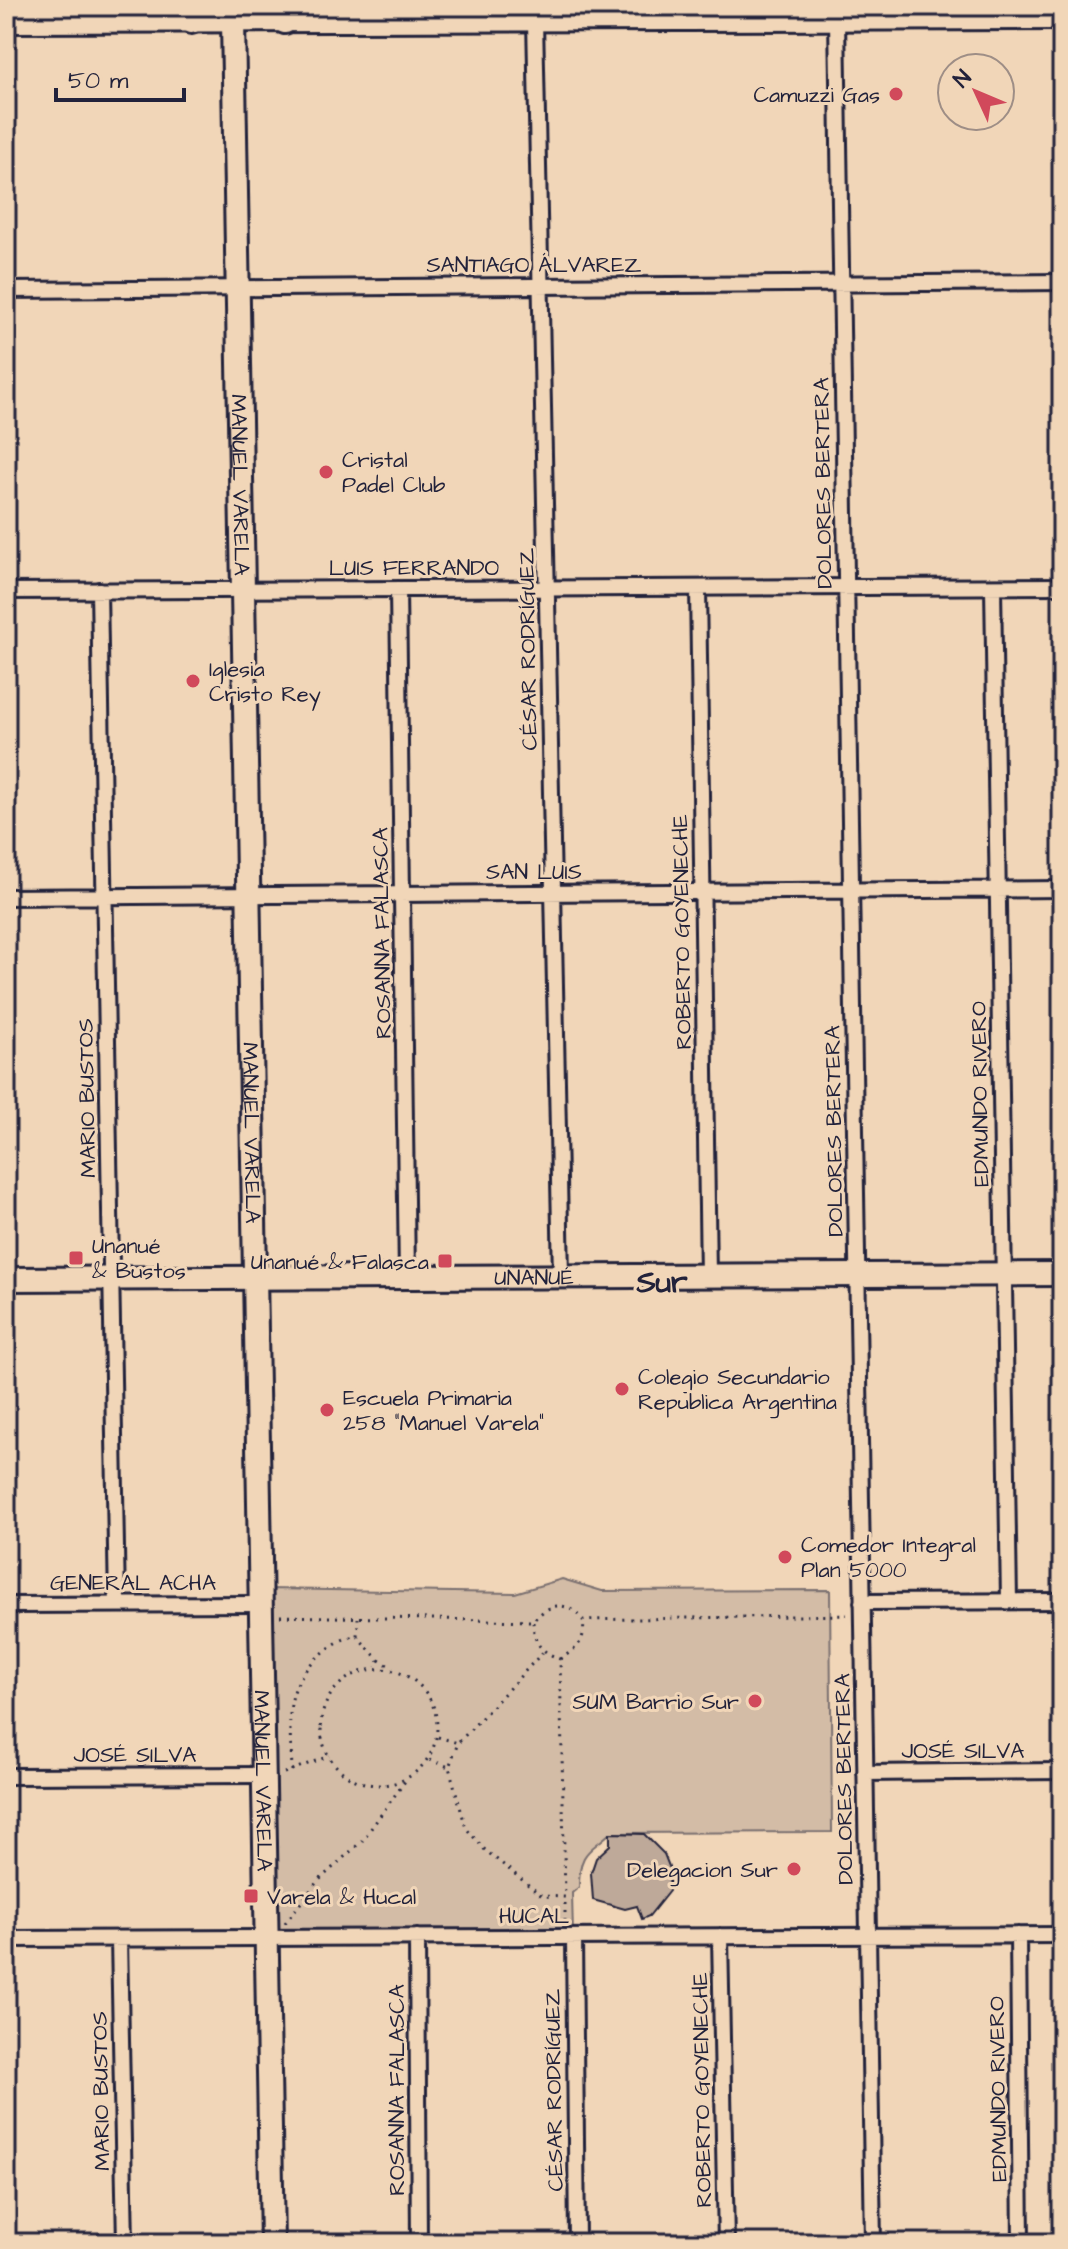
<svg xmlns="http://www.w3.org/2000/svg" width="1068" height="2249" viewBox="0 0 1068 2249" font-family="'Architects Daughter',sans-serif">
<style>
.green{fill:#d3bca6;stroke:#7a6f70;stroke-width:2}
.building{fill:#bea999;stroke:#22223b;stroke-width:2}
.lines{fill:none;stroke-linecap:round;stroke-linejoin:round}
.street-casing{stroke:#22223b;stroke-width:20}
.secondary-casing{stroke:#22223b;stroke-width:28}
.primary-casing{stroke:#22223b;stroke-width:30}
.path{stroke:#22223b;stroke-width:3;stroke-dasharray:2 6;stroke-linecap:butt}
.street{stroke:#f1d6b8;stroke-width:14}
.secondary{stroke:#f1d6b8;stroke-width:22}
.primary{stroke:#f1d6b8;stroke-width:24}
.poi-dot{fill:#d1495b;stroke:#f1d6b8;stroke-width:3}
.labels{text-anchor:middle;stroke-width:6;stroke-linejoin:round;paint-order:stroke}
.poi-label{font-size:22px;fill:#22223b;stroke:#f1d6b8;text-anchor:start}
.street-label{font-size:22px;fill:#22223b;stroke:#f1d6b8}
.district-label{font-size:30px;font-weight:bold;fill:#22223b;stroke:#f1d6b8}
</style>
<rect width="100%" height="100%" fill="#f1d6b8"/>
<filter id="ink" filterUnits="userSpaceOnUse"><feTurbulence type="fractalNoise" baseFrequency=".0125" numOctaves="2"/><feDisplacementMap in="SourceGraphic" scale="16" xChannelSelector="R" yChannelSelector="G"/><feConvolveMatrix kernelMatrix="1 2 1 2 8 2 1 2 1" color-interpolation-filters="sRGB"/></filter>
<g filter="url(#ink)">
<path class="green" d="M6,6H83L109,10L6,14Z
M383,6H996L1000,9L365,10Z
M562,1579L602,1591L830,1590L832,1832L610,1833C590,1852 579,1850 579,1887L572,1893L573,1934L272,1936L268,1589L515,1593Z"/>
<path class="building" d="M610,1833L644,1834L664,1854L670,1869L669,1891L649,1916L642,1919L637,1906L625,1909L593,1900L591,1873L596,1858L610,1845Z"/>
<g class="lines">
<g class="street-casing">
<path id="street" d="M837,19L873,2243
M535,20L561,1276
M6,290L1062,282
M993,587L1009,1601
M698,588L708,1276
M398,589L407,1277
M99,590L117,1604
M6,591L1062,586
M6,897L1062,889
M862,1602L1062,1601
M6,1605L261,1604
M865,1773L1062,1771
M6,1776L264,1775
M1018,1935L1021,2243
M720,1936L726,2243
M417,1937L419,2243
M574,1937L577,2243
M6,1939L1062,1935
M119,1939L125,2243"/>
</g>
<g class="secondary-casing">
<g id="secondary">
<path d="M6,21L1062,18"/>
<path id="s1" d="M233,21L272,2243"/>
<path id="s2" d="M6,1279L1062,1274"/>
</g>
</g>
<g class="primary-casing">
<path id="primary" d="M170,6L191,21
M285,21L308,6"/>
</g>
<path class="path" d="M280,1616L533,1621C550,1602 566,1600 583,1620L847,1615
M533,1622C534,1644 540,1651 560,1659L565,1897L542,1896L485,1850L466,1828L449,1767L458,1743L543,1652
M357,1636L379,1660L376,1667
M560,1659C578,1648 586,1641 583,1620
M379,1660L393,1668
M321 1727a58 58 0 1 1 116 0a58 58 0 1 1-116 0Z
M438,1737L458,1743
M430,1760L449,1767
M292,1771C291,1723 280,1691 319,1656C330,1647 342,1637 357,1636L358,1618
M284,1773L329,1756
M565,1921V1897
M285,1923L317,1882L362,1841L408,1777"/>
<use href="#street" class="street"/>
<use href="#secondary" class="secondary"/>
<use href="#primary" class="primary"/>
</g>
</g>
<g class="poi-dot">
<circle cx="896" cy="94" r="8"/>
<circle cx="326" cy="472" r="8"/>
<circle cx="193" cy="681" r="8"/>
<rect x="68" y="1250" width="16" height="16" rx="4"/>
<rect x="437" y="1253" width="16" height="16" rx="4"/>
<circle cx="622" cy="1389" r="8"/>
<circle cx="327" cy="1410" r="8"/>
<circle cx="785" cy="1557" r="8"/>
<circle cx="755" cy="1701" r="8"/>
<circle cx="794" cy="1869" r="8"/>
<rect x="243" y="1888" width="16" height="16" rx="4"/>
</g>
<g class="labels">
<g class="poi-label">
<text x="880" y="102" text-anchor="end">Camuzzi Gas</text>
<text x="342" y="467">Cristal<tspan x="342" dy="25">Padel Club</tspan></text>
<text x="209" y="676">Iglesia<tspan x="209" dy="25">Cristo Rey</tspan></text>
<text x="92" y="1253">Unanué<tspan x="92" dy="25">&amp; Bustos</tspan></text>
<text x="429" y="1269" text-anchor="end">Unanué &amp; Falasca</text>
<text x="638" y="1384">Colegio Secundario<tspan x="638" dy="25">Republica Argentina</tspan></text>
<text x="343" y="1405">Escuela Primaria<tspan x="343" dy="25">258 "Manuel Varela"</tspan></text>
<text x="801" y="1552">Comedor Integral<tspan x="801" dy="25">Plan 5000</tspan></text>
<text x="739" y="1709" text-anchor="end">SUM Barrio Sur</text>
<text x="778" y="1877" text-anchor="end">Delegacion Sur</text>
<text x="267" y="1904">Varela &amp; Hucal</text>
</g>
<g class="street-label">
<text x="534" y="272">SANTIAGO ÁLVAREZ</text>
<text transform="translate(822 483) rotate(-91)" y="8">DOLORES BERTERA</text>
<text dy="8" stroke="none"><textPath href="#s1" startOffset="464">MANUEL VARELA</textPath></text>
<text x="414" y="575">LUIS FERRANDO</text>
<text transform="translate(527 649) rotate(-91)" y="8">CÉSAR RODRÍGUEZ</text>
<text x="534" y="879">SAN LUIS</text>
<text transform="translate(681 932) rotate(-91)" y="8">ROBERTO GOYENECHE</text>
<text transform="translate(381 933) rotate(-91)" y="8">ROSANNA FALASCA</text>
<text transform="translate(979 1094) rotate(-91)" y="8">EDMUNDO RIVERO</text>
<text transform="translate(86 1098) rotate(-91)" y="8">MARIO BUSTOS</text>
<text transform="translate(833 1131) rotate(-91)" y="8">DOLORES BERTERA</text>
<text dy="8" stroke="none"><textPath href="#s1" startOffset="1112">MANUEL VARELA</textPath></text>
<text dy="8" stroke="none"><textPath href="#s2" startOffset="528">UNANUÉ</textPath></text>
<text x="133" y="1590">GENERAL ACHA</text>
<text x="963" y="1758">JOSÉ SILVA</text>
<text x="135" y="1762">JOSÉ SILVA</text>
<text transform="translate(843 1779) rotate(-91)" y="8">DOLORES BERTERA</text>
<text dy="8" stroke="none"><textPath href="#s1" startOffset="1760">MANUEL VARELA</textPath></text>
<text x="534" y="1923">HUCAL</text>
<text transform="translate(997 2089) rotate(-91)" y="8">EDMUNDO RIVERO</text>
<text transform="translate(396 2090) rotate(-90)" y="8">ROSANNA FALASCA</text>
<text transform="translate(553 2090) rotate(-91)" y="8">CÉSAR RODRÍGUEZ</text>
<text transform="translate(701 2090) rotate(-91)" y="8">ROBERTO GOYENECHE</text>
<text transform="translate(100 2091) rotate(-91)" y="8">MARIO BUSTOS</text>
</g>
<g class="district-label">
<text x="662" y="1292">Sur</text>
</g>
</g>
<rect width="1068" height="2249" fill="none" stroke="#f1d6b8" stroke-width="32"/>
<rect x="16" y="16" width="1036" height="2217" fill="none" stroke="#22223b" stroke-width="3" filter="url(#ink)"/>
<g transform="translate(976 92) rotate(314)"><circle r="38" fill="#f1d6b8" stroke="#9e8e86" stroke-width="2"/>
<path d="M0-6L14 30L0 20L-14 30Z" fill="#d1495b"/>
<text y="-12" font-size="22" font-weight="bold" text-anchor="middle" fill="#22223b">N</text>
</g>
<path d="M56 88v12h128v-12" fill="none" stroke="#22223b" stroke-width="4"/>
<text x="68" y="88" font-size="24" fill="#22223b" stroke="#f1d6b8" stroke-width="6" paint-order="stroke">50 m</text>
</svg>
